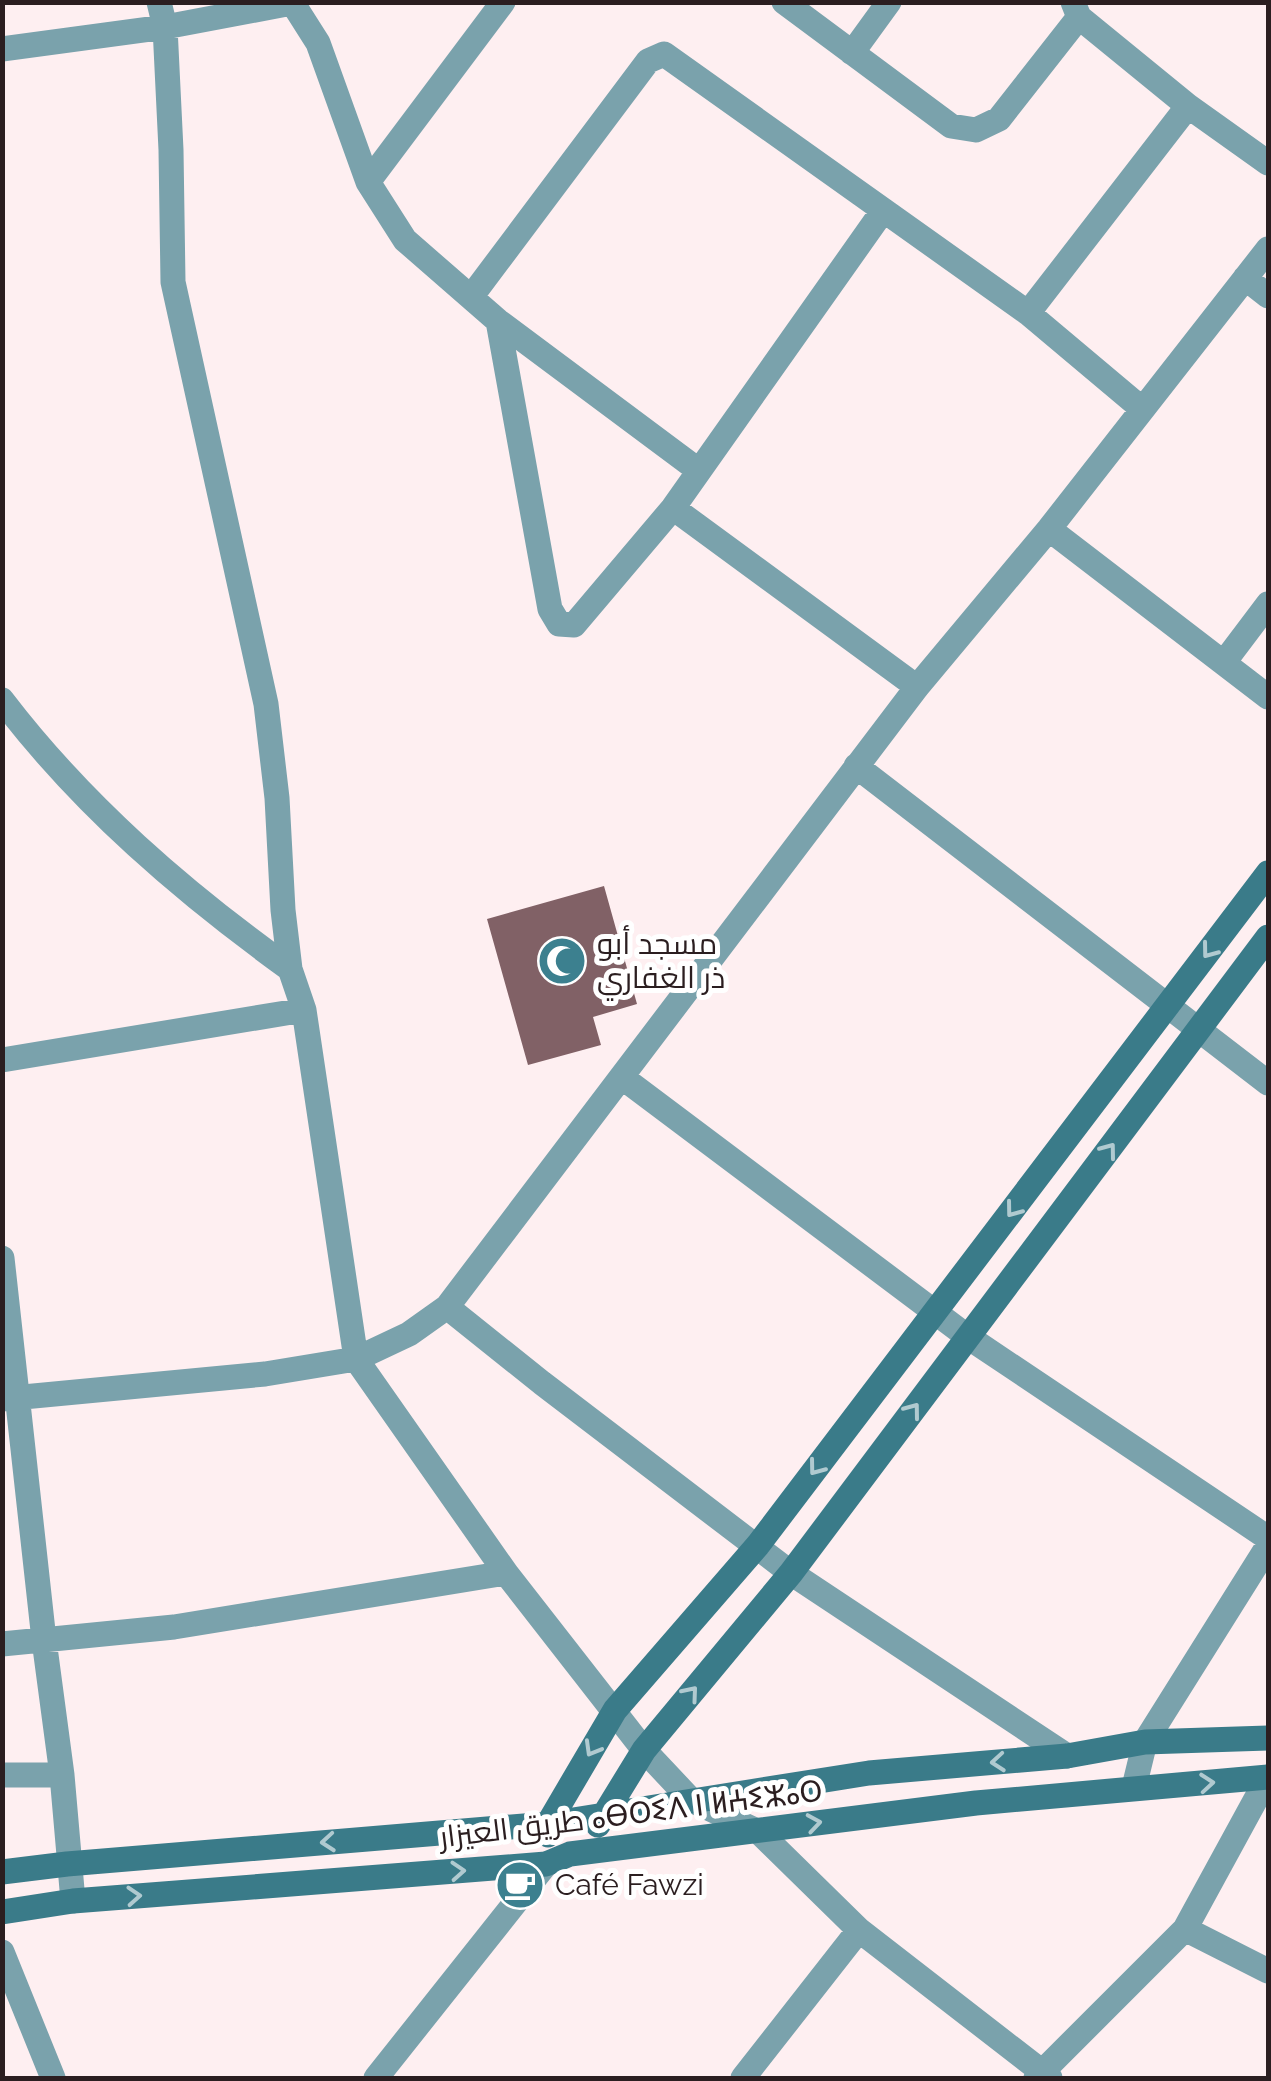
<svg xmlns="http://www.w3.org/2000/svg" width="1271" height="2081" viewBox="0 0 1271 2081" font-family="Raleway,Cairo,'Noto Sans Tifinagh',sans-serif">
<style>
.building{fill:#816166}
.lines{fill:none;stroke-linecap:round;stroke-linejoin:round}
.street{stroke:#7aa2ac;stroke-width:25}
.secondary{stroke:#3a7b89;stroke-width:25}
.oneway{stroke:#b0cad0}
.labels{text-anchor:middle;stroke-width:10;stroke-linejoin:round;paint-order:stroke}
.poi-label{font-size:30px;fill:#2b1e20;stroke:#fff;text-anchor:start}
.street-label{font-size:30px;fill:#2b1e20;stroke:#fff}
</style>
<rect width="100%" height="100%" fill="#feeff1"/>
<path class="building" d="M604,886L637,1004L593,1017L601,1045L528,1065L487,919Z"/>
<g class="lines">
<path class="street" d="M159,2L165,27L171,150L173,282L266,704L277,798L283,910L290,969L304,1010
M292,2L318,43L368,182L405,240L498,321L698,470
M784,2L951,126L976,130L999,119L1079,17
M1073,2L1079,17L1188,106L1268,163
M2,49L165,27L292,3
M852,53L889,2
M368,182L503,2
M1245,278L1268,296
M471,297L648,61L664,54L1028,313L1141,408
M1028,313L1188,106
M498,321L550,609L559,624L574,625L673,508L882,212
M673,508L917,687
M1049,529L1268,697
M1225,661L1268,604
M2,700C83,806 183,892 290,969
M856,766L1268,1083
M2,1060L304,1010L356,1359L506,1573L644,1750L691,1800L759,1832L859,1930L1050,2078
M623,1078L968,1337L1268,1538
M2,1258L44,1640L62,1775L73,1901
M447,1307L542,1383L791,1573L1067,1756
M2,1399L265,1374L356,1359L409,1334L447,1307L917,687L1049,529L1268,249
M2,1644L174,1627L506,1573
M2,1775H62
M1134,1787L1145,1742L1268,1546
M1185,1929L1268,1971
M2,1952L53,2078
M376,2078L546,1864
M743,2078L859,1930
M1036,2078L1185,1929L1268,1777"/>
<path class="secondary" d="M598,1825L644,1750L791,1573L1268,937
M548,1835V1824L615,1710L758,1545L1268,873
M2,1872L67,1864L548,1824L869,1773L1067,1756L1145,1742L1268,1738
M2,1912L73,1901L546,1864L570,1854L976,1803L1268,1777"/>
</g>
<defs><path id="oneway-chevron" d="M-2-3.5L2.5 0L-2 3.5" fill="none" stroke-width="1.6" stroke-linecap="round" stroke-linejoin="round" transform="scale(2.5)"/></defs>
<g class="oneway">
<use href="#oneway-chevron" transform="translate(1209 951) rotate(127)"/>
<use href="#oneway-chevron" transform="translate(1109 1150) rotate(-53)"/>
<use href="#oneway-chevron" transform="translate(1013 1210) rotate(127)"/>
<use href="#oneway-chevron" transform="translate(913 1410) rotate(-53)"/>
<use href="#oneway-chevron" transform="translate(816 1468) rotate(127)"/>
<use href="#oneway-chevron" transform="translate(691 1693) rotate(-50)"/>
<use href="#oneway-chevron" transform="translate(592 1749) rotate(120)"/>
<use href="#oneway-chevron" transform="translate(998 1762) rotate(175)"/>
<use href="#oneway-chevron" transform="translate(1207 1783) rotate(-5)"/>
<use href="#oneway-chevron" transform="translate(814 1823) rotate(-9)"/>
<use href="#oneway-chevron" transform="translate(328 1842) rotate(175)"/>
<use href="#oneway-chevron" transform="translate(458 1871) rotate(-4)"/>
<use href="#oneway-chevron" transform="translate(134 1896) rotate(-4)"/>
</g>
<defs>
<g id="mosque-disc" transform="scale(2.5)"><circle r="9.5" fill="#3c808f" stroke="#fff"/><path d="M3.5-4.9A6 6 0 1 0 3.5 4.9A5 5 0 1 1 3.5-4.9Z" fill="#fff"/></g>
<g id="cafe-disc" transform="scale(2.5)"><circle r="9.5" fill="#3c808f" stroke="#fff"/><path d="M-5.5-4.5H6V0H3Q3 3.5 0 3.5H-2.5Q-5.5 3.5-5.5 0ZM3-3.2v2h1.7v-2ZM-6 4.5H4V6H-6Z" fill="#fff"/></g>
</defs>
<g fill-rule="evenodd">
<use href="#mosque-disc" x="562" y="961"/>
<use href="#cafe-disc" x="520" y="1885"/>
</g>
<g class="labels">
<g class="poi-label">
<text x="597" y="954">مسجد أبو<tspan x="597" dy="34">ذر الغفاري</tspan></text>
<text x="555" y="1895">Café Fawzi</text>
</g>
<g class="street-label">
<text transform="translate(631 1814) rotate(-7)" y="10">طريق العيزار ⴰⴱⵔⵉⴷ ⵏ ⵍⵄⵉⵣⴰⵔ</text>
</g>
</g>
<rect width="1271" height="2081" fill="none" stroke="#2b1e20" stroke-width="10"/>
</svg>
